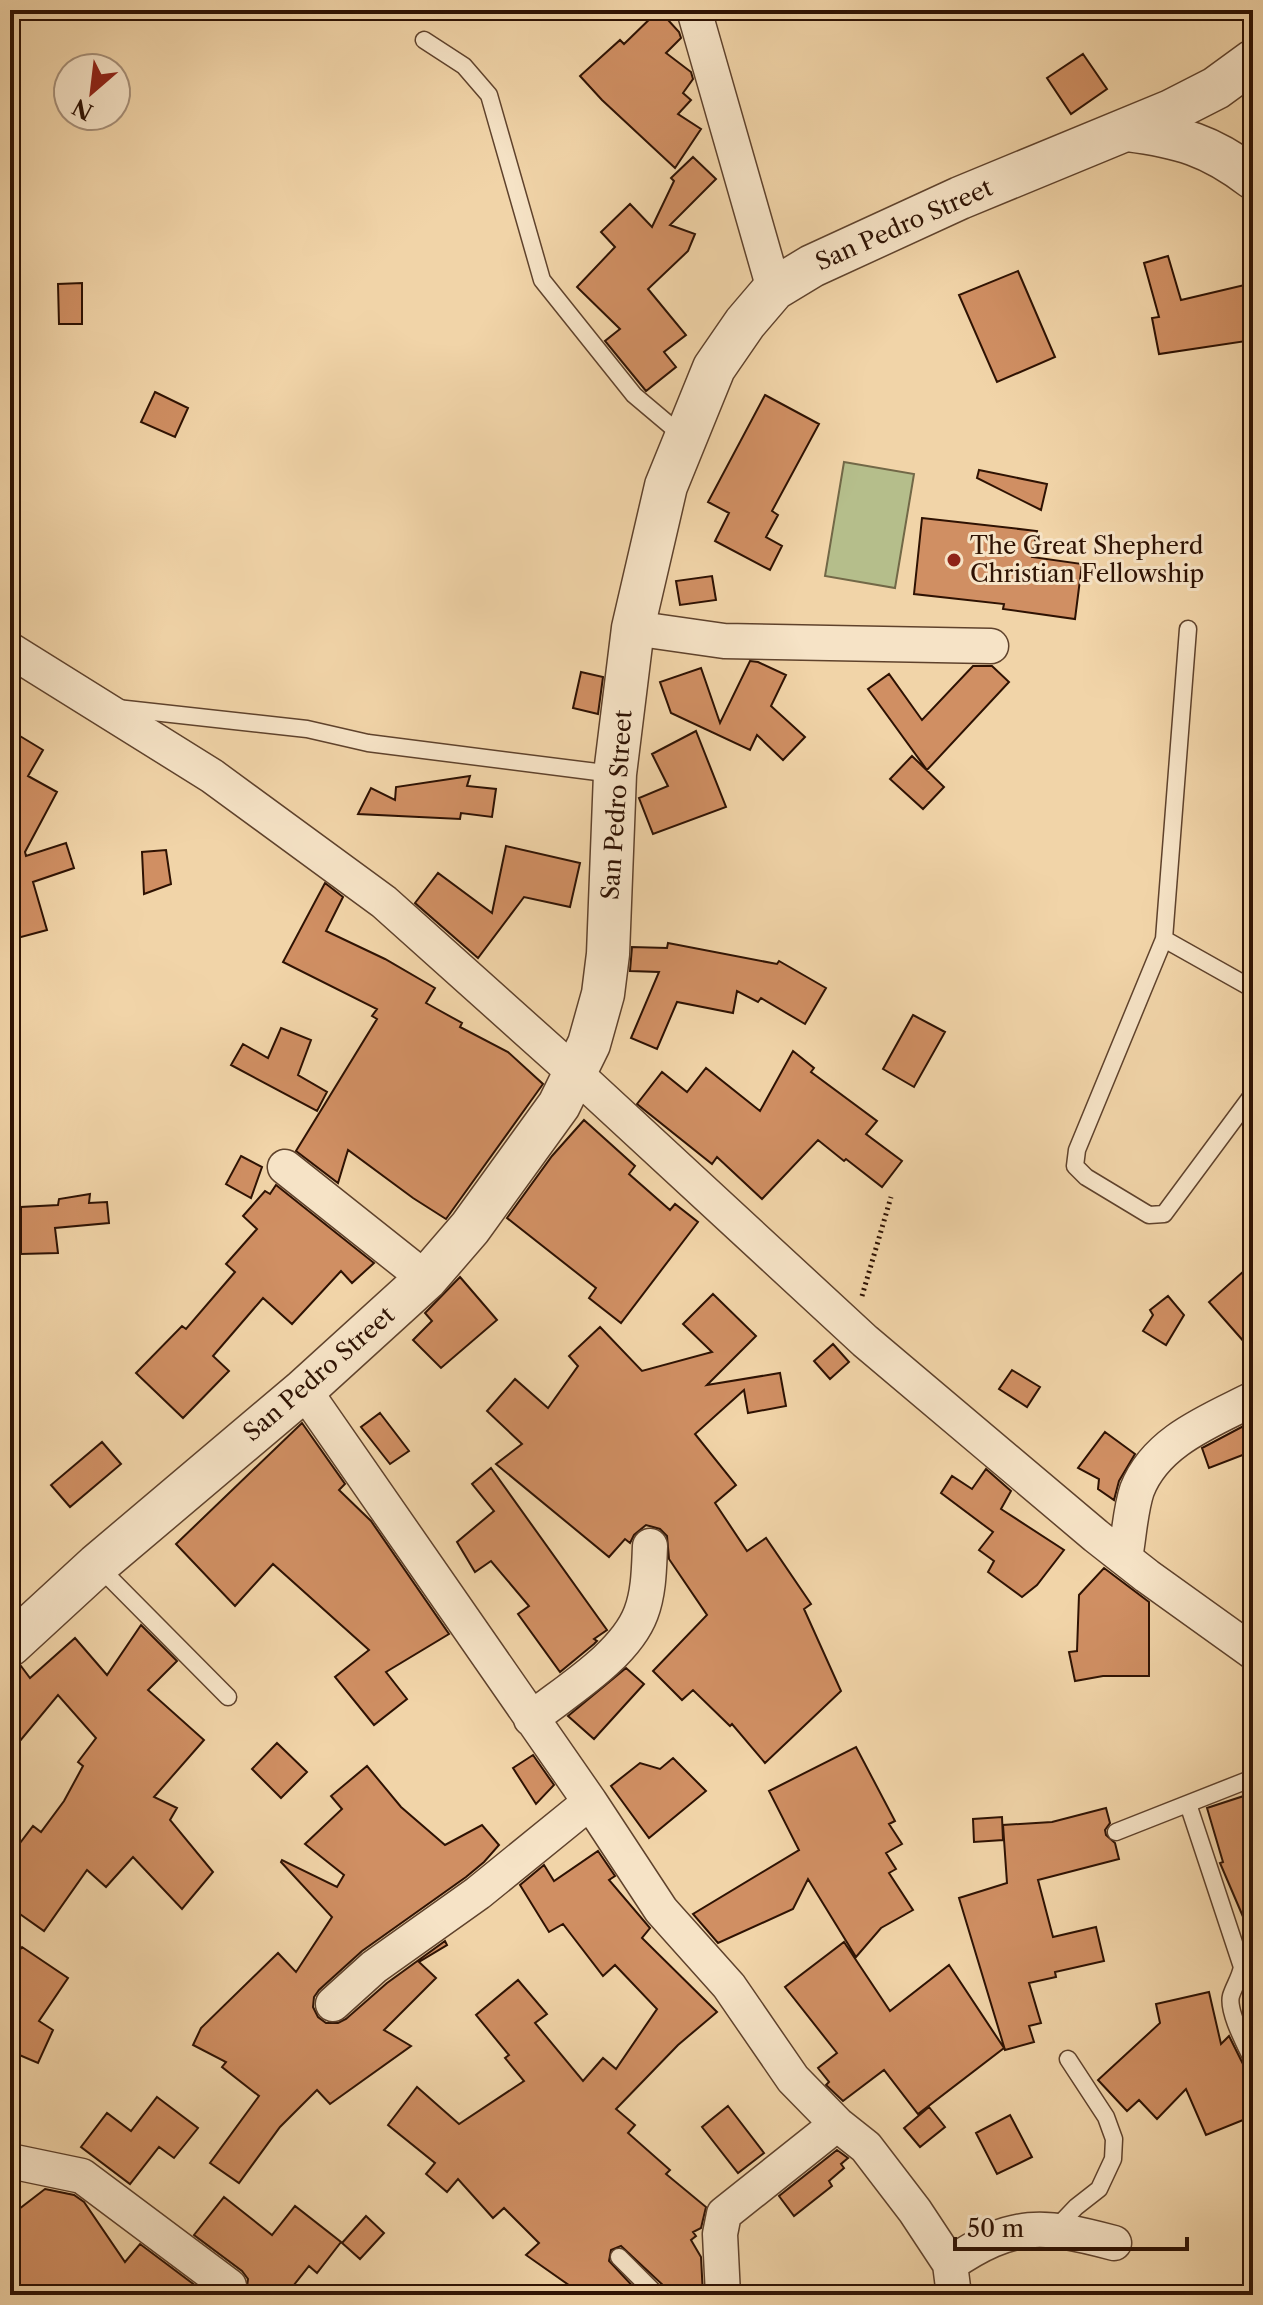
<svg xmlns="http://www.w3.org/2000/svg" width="1263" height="2305" viewBox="0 0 1263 2305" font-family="'Libre Caslon Text',serif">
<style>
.green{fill:#b5be8b;stroke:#726847;stroke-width:2}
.building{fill:#d08f63;stroke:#2e1203;stroke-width:2}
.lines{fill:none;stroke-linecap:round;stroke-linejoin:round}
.service-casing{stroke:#5f422c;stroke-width:19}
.minor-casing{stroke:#5f422c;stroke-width:37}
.tertiary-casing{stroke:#5f422c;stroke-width:45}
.path{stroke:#2e1203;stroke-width:5;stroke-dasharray:2 4;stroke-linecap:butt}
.service{stroke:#f6e3c6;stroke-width:16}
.minor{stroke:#f6e3c6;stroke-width:34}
.tertiary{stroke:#f6e3c6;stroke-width:42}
.poi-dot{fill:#8f2418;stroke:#f6e3c6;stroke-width:3}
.labels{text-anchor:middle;stroke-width:6;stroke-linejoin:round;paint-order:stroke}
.street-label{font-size:24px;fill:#2e1203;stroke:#f6e3c6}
.poi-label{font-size:24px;fill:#2e1203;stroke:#f6e3c6;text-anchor:start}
</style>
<rect width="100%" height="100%" fill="#f1d4a8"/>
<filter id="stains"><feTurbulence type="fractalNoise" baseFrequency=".0025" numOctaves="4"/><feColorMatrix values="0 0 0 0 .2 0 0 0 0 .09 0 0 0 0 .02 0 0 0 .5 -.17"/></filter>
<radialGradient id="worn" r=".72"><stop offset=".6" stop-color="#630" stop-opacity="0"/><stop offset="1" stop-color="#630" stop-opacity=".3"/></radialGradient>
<path class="green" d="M844,462L914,474L895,588L825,576Z"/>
<path class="building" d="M659,10L679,32L681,38L666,53L691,72L693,79L683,93L691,100L678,114L701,129L675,168L602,100L580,76L620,40L624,44Z
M1083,54L1107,89L1071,114L1047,78Z
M693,157L716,179L670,225L695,234L688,251L648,289L686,335L664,352L676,367L646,391L605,341L620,329L577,287L615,247L601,232L630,204L652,227L674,181L671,178Z
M1168,256L1181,300L1253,283V308L1247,309L1253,340L1159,354L1152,318L1159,317L1144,263Z
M1018,271L1055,357L997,382L959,295Z
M82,283V324H59L58,284Z
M155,392L188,408L175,437L141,422Z
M765,395L819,424L772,511L778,515L766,537L782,546L770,570L715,541L729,513L708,502Z
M979,470L1047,484L1041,510L977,478Z
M922,518L1037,531L1032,557L1082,564L1075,619L1003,609L1004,604L914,594Z
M712,576L716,600L680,605L676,581Z
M750,661L758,662L786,675L771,706L805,737L783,760L757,735L750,750L671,713L660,682L701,668L720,723Z
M973,666H992L1009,682L927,770L868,689L889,674L922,720Z
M581,672L603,677L598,714L573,708Z
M10,730L43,750L28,776L57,792L25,852L26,856L66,843L74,868L33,882L47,930L10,940Z
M696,731L726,807L653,834L639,798L668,786L652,754Z
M912,756L944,787L923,809L890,779Z
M470,776L467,786L496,789L492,817L461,813L460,819L358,814L371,788L395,800L396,787Z
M506,846L580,863L570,907L524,897L478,958L415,903L438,873L492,913Z
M166,850L171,884L144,894L142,852Z
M325,883L343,897L326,931L385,959L435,988L426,1003L462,1023L460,1027L508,1052L543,1084L446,1219L413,1198L348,1150L338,1183L296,1151L377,1019L372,1016L377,1009L283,962Z
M668,943L777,964L779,961L826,988L805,1024L761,998L758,1002L737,991L733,1013L677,1002L657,1049L631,1038L659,972L630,971L632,947L667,948Z
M913,1015L945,1032L914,1087L883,1069Z
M281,1028L311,1040L298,1075L327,1092L317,1111L231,1065L243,1044L268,1058Z
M793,1051L814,1068L811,1072L877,1121L866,1134L902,1161L882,1187L846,1159L844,1161L818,1140L762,1199L717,1157L712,1164L637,1104L662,1072L687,1092L706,1068L760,1111Z
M584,1120L635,1166L629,1174L670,1210L675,1204L698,1222L621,1323L589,1298L596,1288L507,1218L552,1156Z
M241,1156L262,1167L251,1198L226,1184Z
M276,1185L374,1263L352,1283L341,1271L292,1324L263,1298L213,1356L229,1371L183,1418L136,1373L182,1326L186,1329L235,1272L226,1264L257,1229L243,1216L265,1191L270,1194Z
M90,1194L89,1203L107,1202L109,1223L55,1228L58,1253L21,1254V1207L58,1205L59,1199Z
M1253,1263V1352L1209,1302Z
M460,1277L497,1320L441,1368L413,1340L432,1321L425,1313Z
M713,1294L756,1336L707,1385L780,1373L786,1406L748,1413L744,1390L695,1434L736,1485L715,1503L747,1551L766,1538L811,1604L804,1609L841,1691L765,1763L732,1724L730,1726L693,1690L682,1700L653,1671L707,1615L669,1559L667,1536L660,1529L646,1525L634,1535L630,1543L625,1539L609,1557L496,1464L522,1444L487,1411L515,1379L548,1408L578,1366L569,1356L600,1327L642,1371L712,1352L683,1324Z
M1168,1296L1184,1315L1166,1345L1143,1331L1153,1315L1150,1310Z
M833,1344L849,1362L830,1379L814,1361Z
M1012,1370L1040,1387L1027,1407L999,1389Z
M380,1413L409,1451L390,1464L361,1427Z
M1253,1421V1451L1209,1468L1202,1448Z
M302,1423L345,1484L339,1490L371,1521L449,1634L386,1672L407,1699L374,1725L335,1677L369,1650L273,1564L235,1606L176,1544Z
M1105,1432L1135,1454L1119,1481L1114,1500L1098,1489L1099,1479L1078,1468Z
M102,1442L121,1464L70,1507L51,1485Z
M491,1468L607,1630L594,1639L597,1641L594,1644L560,1672L518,1614L529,1606L491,1561L475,1572L457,1542L494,1511L472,1484Z
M986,1469L1011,1491L1001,1509L1064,1550L1037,1585L1022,1597L988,1572L994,1561L979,1550L993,1532L941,1493L952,1476L972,1489Z
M1104,1568L1149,1602V1676H1103L1075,1681L1069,1652L1077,1651L1079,1595Z
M141,1625L177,1661L148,1690L204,1740L154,1797L177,1808L170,1820L213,1872L182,1909L133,1857L106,1887L87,1870L44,1931L10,1907V1838L20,1843L33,1826L41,1832L64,1801L83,1766L78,1762L96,1738L58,1695L10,1753V1668L21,1666L30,1678L75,1638L107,1675Z
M626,1668L644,1684L594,1739L568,1716Z
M277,1743L307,1772L281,1798L252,1769Z
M856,1747L895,1821L889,1824L902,1844L886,1853L896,1869L889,1873L913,1910L881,1928L856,1957L808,1879L793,1909L718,1943L693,1914L799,1850L769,1791Z
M533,1755L554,1785L536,1804L513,1768Z
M673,1758L706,1791L649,1838L611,1786L640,1763L660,1769Z
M367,1766L401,1807L445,1845L482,1825L499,1845L484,1862L466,1877L362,1951L319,1990L314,1997L313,2007L318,2017L326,2023H338L346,2019L387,1983L445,1941L447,1945L419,1962L436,1978L384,2030L411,2046L330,2104L317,2090L280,2127L239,2183L210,2163L259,2096L222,2067L226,2062L193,2045L201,2028L278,1953L296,1972L332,1917L281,1862L282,1860L337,1887L344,1875L305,1844L342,1809L331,1796Z
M1253,1793V1940L1220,1863L1223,1862L1207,1808Z
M1106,1808L1110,1823L1105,1830L1106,1835L1115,1843L1119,1859L1038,1880L1053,1937L1096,1927L1104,1961L1055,1972L1056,1977L1029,1983L1041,2023L1029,2026L1034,2042L1005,2050L959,1898L1007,1883L1003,1825L1052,1822Z
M1002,1817L1003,1840L974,1842L973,1819Z
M598,1851L615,1876L609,1880L650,1928L642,1938L717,2012L678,2045L616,2109L635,2125L628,2133L670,2170L666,2174L706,2207L701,2228L693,2232L696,2236L691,2240L701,2257L703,2295H668L665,2287L621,2246L611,2250L609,2261L641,2295H583L526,2255L539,2243L504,2208L493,2218L458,2179L447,2192L426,2174L435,2163L388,2125L417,2087L459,2124L524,2081L505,2058L509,2055L476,2015L518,1980L547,2014L535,2023L583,2081L603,2058L616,2069L657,2009L615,1965L603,1976L563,1924L549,1932L520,1885L544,1865L554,1881Z
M844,1942L890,2011L949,1965L1004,2048L918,2114L884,2070L843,2101L826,2085L829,2082L818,2068L837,2053L785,1987Z
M22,1947L68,1978L39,2021L53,2030L38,2063L10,2051V2004L19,1991L10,1984V1963Z
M1209,1992L1221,2044L1229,2036L1244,2066L1253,2072V2116L1206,2135L1186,2089L1157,2119L1139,2100L1127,2111L1098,2080L1160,2023L1156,2004Z
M157,2097L198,2128L174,2158L159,2147L130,2184L81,2147L107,2113L131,2131Z
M728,2106L764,2153L738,2173L702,2127Z
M929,2107L945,2127L920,2147L904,2128Z
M1010,2115L1032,2157L997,2174L976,2133Z
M837,2150L848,2158L841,2164L844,2168L829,2181L832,2186L794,2216L779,2196Z
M45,2189L74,2195L84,2202L125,2262L140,2244L208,2295H10V2216Z
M224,2197L272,2235L295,2206L341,2242L317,2273L309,2266L286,2295H246L248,2279L242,2271L194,2235Z
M366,2216L384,2233L360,2259L342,2243Z"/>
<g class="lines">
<g class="service-casing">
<path id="service" d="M424,40L464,66L489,95L542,280L634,395L685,438
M1188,629L1164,939L1077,1150L1075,1166L1086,1177L1149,1215L1164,1214L1253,1094
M117,708L307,729L368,743L613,774
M1164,939L1253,989
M98,1566L228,1697
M1188,1804L1242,1967C1240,1978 1234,1986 1231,1996C1227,2011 1246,2046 1253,2061
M1116,1832L1253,1778
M1055,2229L1076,2207L1099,2189L1113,2159L1114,2139L1106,2117L1068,2059
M619,2257L657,2295"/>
</g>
<g class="minor-casing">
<path id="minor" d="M694,10L774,289
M633,628L724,641L991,646
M10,650L212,776L384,902L576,1074L865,1341L1096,1536L1147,1576L1253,1652
M285,1167L426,1279
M304,1390L590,1802L661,1910L729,1986L793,2079L837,2124L866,2147L915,2211L950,2264L954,2295
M1125,1558C1129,1537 1130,1511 1137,1490C1156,1441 1210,1421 1253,1399
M531,1719C566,1691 625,1656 641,1613C649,1592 649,1568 650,1546
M333,2004L374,1967L478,1893L590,1802
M10,2161L82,2176L229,2286
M950,2264C1013,2221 1043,2224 1114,2243
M723,2295L720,2234L724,2214L837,2124"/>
</g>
<g class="tertiary-casing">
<path id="tertiary" d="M1127,130C1180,137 1210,145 1253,178
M10,1645L97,1565L304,1390L426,1279L470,1228L559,1105L589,1044L603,994L608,954L615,774L633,628L666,486L714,368L745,323L774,289L812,266L960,198L1171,111L1216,88L1253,61"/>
</g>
<path class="path" d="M862,1296L891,1197"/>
<use href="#service" class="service"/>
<use href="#minor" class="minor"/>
<use href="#tertiary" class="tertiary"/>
</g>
<circle class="poi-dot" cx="954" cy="560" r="8"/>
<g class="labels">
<g class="street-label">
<text transform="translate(904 225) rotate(-24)" y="8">San Pedro Street</text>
<text transform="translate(617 805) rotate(-86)" y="8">San Pedro Street</text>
<text transform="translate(319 1374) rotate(-41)" y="8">San Pedro Street</text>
</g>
<g class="poi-label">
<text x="970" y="554">The Great Shepherd<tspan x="970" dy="28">Christian Fellowship</tspan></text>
</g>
</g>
<rect width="1263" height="2305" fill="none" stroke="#f1d4a8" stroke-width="40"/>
<rect x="12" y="12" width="1239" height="2281" fill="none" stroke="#2e1203" stroke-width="4"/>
<rect x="20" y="20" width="1223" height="2265" fill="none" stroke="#2e1203" stroke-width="2"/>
<g transform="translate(92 92) rotate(208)"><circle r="38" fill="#f6e3c6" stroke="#a68f78" stroke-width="2"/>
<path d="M0-6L14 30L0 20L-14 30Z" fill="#8f2418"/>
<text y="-12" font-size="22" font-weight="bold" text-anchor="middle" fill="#2e1203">N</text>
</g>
<path d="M955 2237v12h232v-12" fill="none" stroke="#2e1203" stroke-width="4"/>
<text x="967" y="2237" font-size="24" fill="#2e1203" stroke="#f6e3c6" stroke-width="6" paint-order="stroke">50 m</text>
<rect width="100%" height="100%" filter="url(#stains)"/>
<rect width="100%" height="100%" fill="url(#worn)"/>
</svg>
